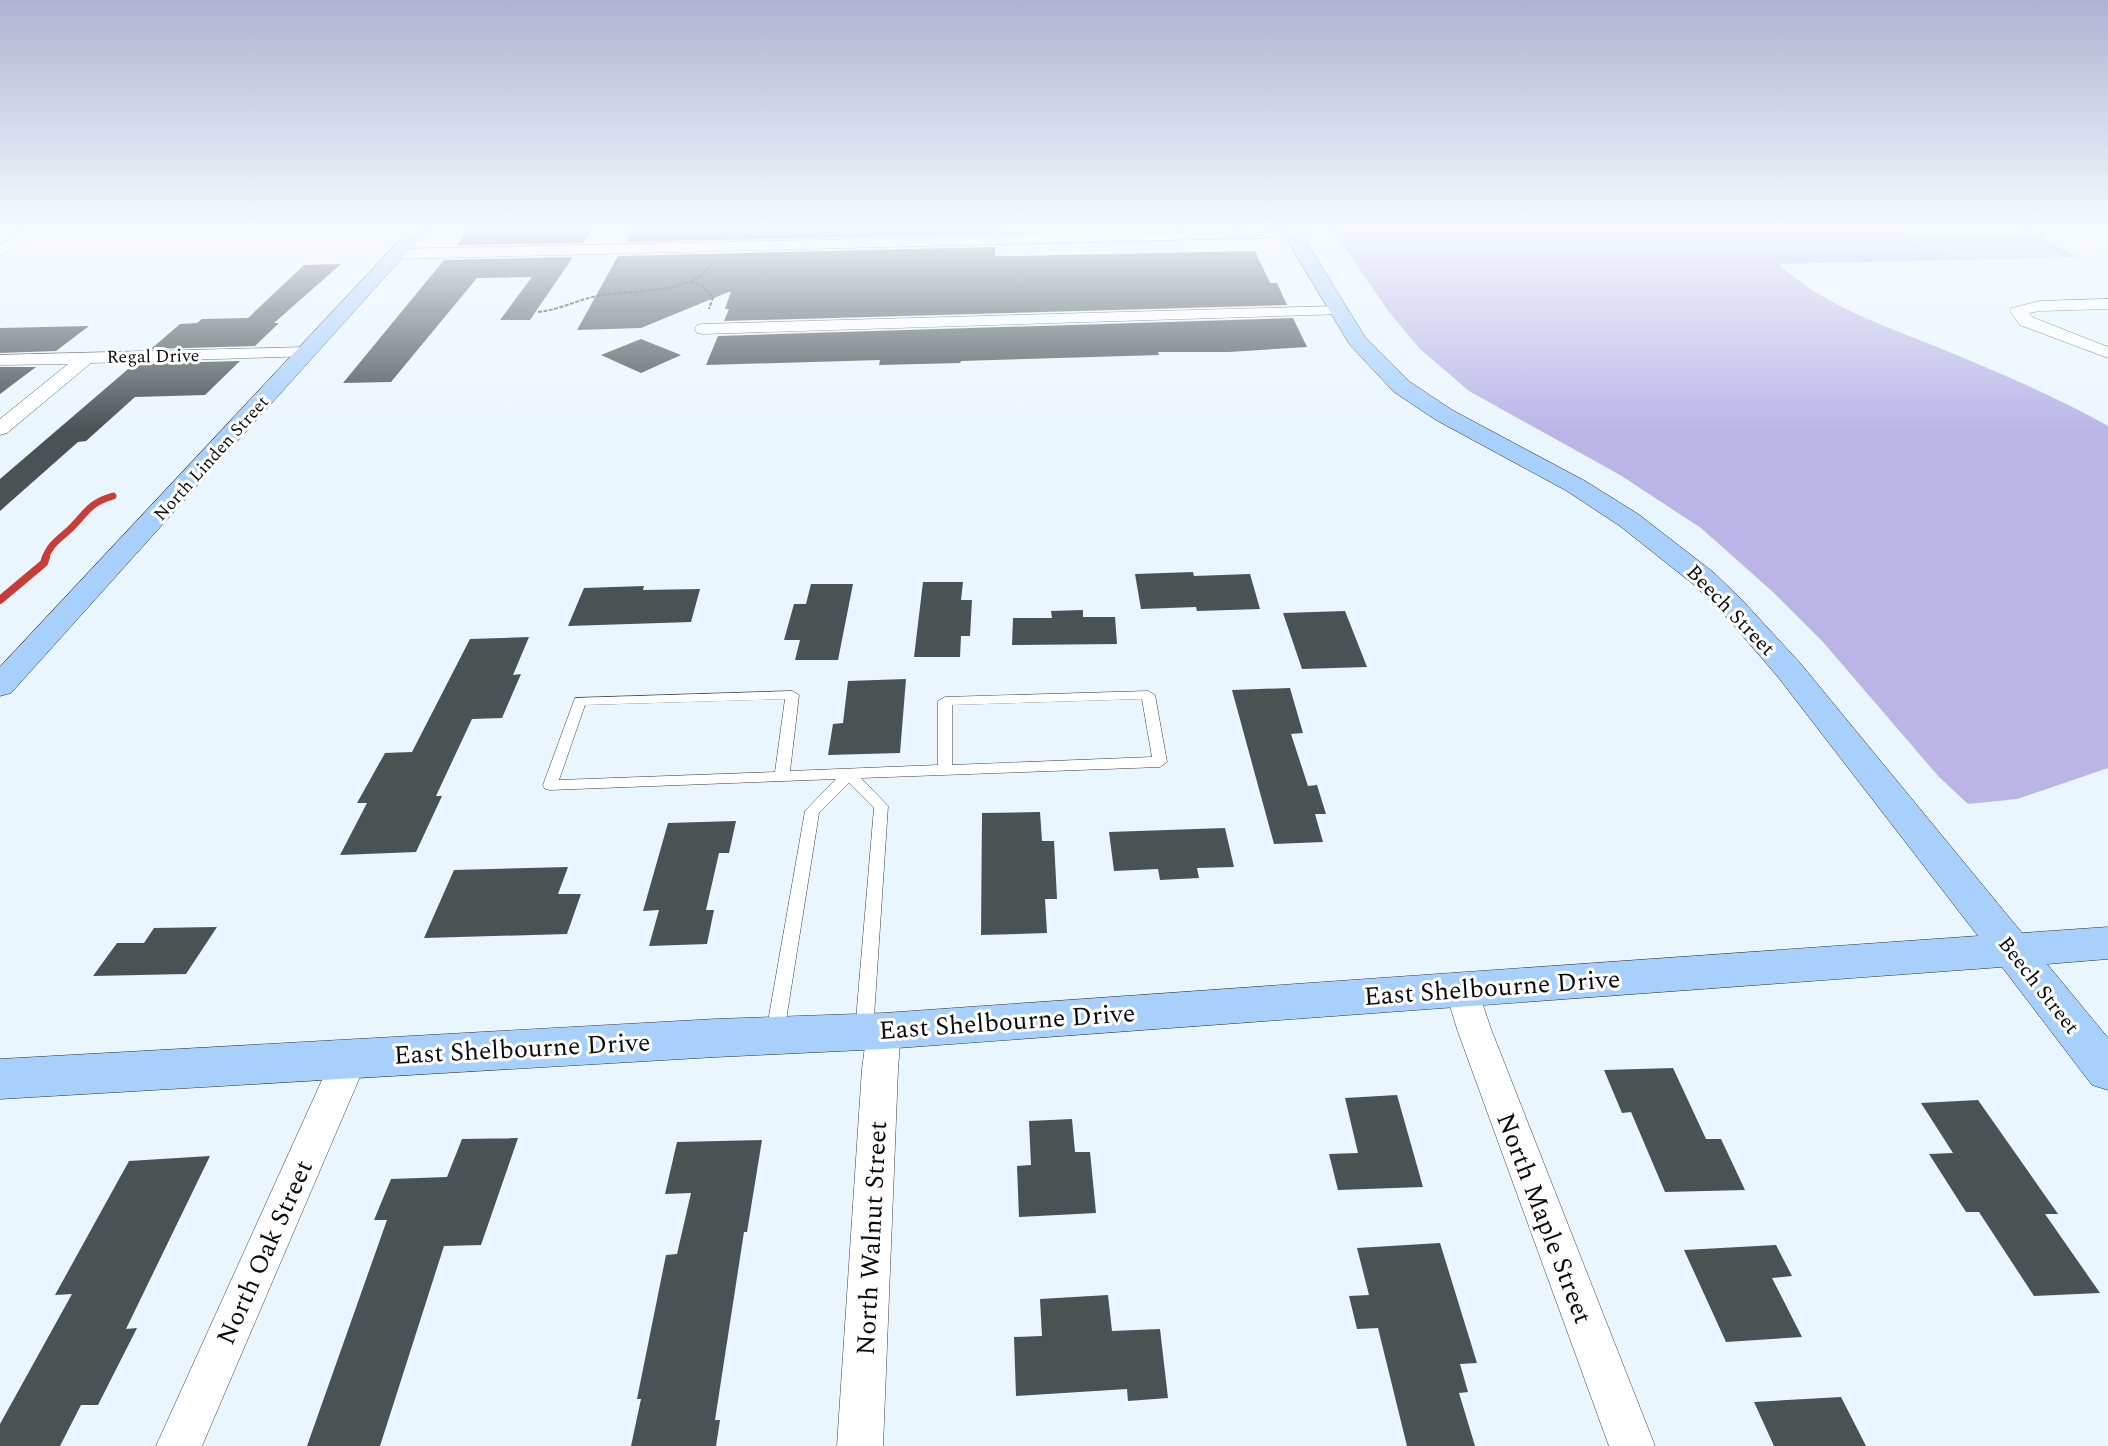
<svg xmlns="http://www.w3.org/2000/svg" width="2108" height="1446" viewBox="0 0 2108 1446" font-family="Spectral,serif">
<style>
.green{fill:#bbb5e7}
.pitch{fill:#c7c8ef}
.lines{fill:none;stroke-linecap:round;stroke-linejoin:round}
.stream-far1{stroke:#c93d39;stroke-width:7}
.stream{stroke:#c93d39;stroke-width:8}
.building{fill:#485354}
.lane-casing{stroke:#3e3e3e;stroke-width:1}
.street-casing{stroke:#3e3e3e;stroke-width:1}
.secondary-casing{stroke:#2d2d2d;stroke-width:1}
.path{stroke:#2d2d2d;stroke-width:2;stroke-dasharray:4 1.5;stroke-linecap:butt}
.lane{fill:#fff;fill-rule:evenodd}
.street{fill:#fff;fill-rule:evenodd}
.secondary{fill:#a7d0fd;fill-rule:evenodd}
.labels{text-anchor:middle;stroke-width:6;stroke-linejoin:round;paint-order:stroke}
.far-street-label{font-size:18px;fill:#0b0b0b;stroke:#fff}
.street-label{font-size:21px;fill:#0b0b0b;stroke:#fff}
.near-street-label{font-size:26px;fill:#0b0b0b;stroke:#fff}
</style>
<rect width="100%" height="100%" fill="#eaf6ff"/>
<path class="green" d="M1331,228H2022L2078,257L1779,264C1820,304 1885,326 1937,347C1995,371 2053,395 2108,426V768L2017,799L1968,804L1939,777L1823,642L1774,593L1701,528L1620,475L1469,391L1420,349L1389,312Z"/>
<path class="pitch" d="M1902,228C1943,228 1992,222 2032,235C2045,239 2053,248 2062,257C2018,258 1930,271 1902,228Z"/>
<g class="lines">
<path class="stream-far1" d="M45,559C49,545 59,539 69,530C86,514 88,503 113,496"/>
<path class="stream" d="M0,600L44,563L46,557"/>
</g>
<path class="building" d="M471,228H593L583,243L457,245Z
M633,228H995V234L626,242Z
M995,247V256H1013L1255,251L1270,283H1277L1287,305L724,321L729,309H725L731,291L641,328L577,330L618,256Z
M573,257L530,320H500L532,277L477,278L391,382L343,383L444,260Z
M341,264L274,323H279L255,346L151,349L180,324L197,323L202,319L248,318L304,265Z
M1293,318L1307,347L1229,352H1158L1159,355L961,361L960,363L879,365L880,360L706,365L718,336Z
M89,326L56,351L0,353V328Z
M641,339L681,355L641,373L601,355Z
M240,361L205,395L135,397L86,441L78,442L0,511V479L134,364Z
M0,367H36L0,394Z
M1193,572L1194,576L1250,574L1260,609L1197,611L1196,607L1141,609L1135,574Z
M923,582H963L961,600H972L970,636H961L960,657H914Z
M811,584H853L838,660H795L800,640H784L794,604H806Z
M644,586L643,590L700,589L691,622L568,626L584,588Z
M1083,610V617H1115L1117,644L1012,645L1013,618H1052L1051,611Z
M1345,611L1367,667L1302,669L1283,613Z
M529,637L513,675L521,674L502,718L472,719L436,796H442L416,852L340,855L367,803H357L385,753L412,752L470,639Z
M906,679L900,753L828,755L833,724L843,723L848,681Z
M1290,688L1303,733L1291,734L1308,786L1317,785L1326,814H1315L1323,842L1274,844L1232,690Z
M1040,812L1042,841H1054L1057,899H1045L1047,933L981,935L982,813Z
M736,821L729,853H719L706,910H714L707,944L649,946L659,910L643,911L668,823Z
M1225,828L1234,867L1197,868L1199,878L1160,880L1158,869L1114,871L1109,832Z
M568,867L558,894H581L567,934L424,938L454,870Z
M217,927L186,974L93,976L117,943H144L154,928Z
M1673,1068L1706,1139H1721L1745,1190L1665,1192L1631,1112L1622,1113L1604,1070Z
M1397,1095L1423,1187L1338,1190L1329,1154L1358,1153L1345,1098Z
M1978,1100L2058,1214H2045L2100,1293L2034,1296L1979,1212H1966L1929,1154L1953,1153L1921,1103Z
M1072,1119L1075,1152H1090L1096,1213L1019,1217L1017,1166L1031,1165L1029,1121Z
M518,1138L481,1245L444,1246L380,1446H307L387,1220H374L391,1179L447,1177L462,1139Z
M762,1140L747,1232H744L715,1420H720L716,1446H631L641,1399H637L666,1255L677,1254L691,1193L665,1194L677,1142Z
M210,1156L126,1329L137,1328L98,1405H81L60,1446H0V1424L72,1294L55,1295L129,1161Z
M1440,1243L1477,1363L1460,1364L1468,1392L1459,1393L1475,1446H1407L1378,1328L1357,1329L1349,1296L1369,1295L1357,1248Z
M1776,1245L1792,1276L1772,1278L1802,1337L1726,1342L1684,1250Z
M1108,1295L1112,1331L1160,1329L1168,1398L1128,1401L1127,1389L1016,1396L1014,1337L1042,1336L1040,1299Z
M1841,1397L1866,1446H1774L1754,1402Z"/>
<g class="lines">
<g class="lane-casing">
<path id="lane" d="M792,691L799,695L790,771L938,765V701L945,697L1148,691L1155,695L1167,762L1160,767L861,778L888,806L873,1032L870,1037L864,1040L858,1037L855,1032L874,808L849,783L819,813L784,1033L781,1038L775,1041L769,1038L766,1033L805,811L836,779L550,790L545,789L543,785L575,698ZM785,699L775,772L559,780L585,705ZM1142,699L1152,757L952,765V705Z"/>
</g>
<g class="street-casing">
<path id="street" d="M26,228H44L0,256V245Z
M1292,230L1299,234L1297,237L397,259L389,254L397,249Z
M2108,299V309L2040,311L2029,313L2032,317L2108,347V358L2020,325L2010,311L2012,308L2040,301Z
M1337,306L1343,308L1345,311L1343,314L703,334L697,333L695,329L697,325L703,324Z
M307,347L313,348L316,352L313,356L91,363L7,433L0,435V419L68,364L0,365V355Z
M1462,975L1474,979L1491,1029L1655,1446H1609L1457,1029L1445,989L1450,979Z
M884,1016L896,1020L901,1031L898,1069L883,1446H837L862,1069L867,1031L872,1020Z
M350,1042L363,1047L368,1058L202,1446H156L337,1047Z"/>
</g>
<g class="secondary-casing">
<path id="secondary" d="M411,228H429L11,693L0,696V667Z
M1280,228H1298L1365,337L1410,382L1452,410L1585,481L1638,514L1713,572L1742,600L1800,663L2022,933L2108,927V959L2047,964L2108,1038V1090L2092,1085L2002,967L884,1049L716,1057L0,1099V1059L716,1019L884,1013L1978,936L1778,677L1722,612L1693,584L1620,526L1567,491L1436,420L1394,392L1350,345Z"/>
</g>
<path class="path" d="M691,281L702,286L713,297L709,309
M538,312C559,310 577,300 597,296C633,289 687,296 712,265"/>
<use href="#lane" class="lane"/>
<use href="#street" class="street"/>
<use href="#secondary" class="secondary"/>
</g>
<linearGradient id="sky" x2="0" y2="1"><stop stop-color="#adb3d2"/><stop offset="0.53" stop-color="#f6fbff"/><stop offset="1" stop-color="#f6fbff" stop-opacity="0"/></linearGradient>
<rect width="2108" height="431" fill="url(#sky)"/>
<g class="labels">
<g class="far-street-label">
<text transform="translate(153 356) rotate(-1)" y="6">Regal Drive</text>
<text transform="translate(211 458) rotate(-48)" y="6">North Linden Street</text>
</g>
<g class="street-label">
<text transform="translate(1731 610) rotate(46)" y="7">Beech Street</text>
<text transform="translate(2039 985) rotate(52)" y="7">Beech Street</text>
</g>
<g class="near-street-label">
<text transform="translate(1492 987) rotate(-4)" y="9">East Shelbourne Drive</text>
<text transform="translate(1007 1021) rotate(-4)" y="9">East Shelbourne Drive</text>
<text transform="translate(522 1048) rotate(-3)" y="9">East Shelbourne Drive</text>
<text transform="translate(1545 1218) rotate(69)" y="9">North Maple Street</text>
<text transform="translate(871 1238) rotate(-87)" y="9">North Walnut Street</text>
<text transform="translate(264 1252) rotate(-66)" y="9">North Oak Street</text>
</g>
</g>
</svg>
